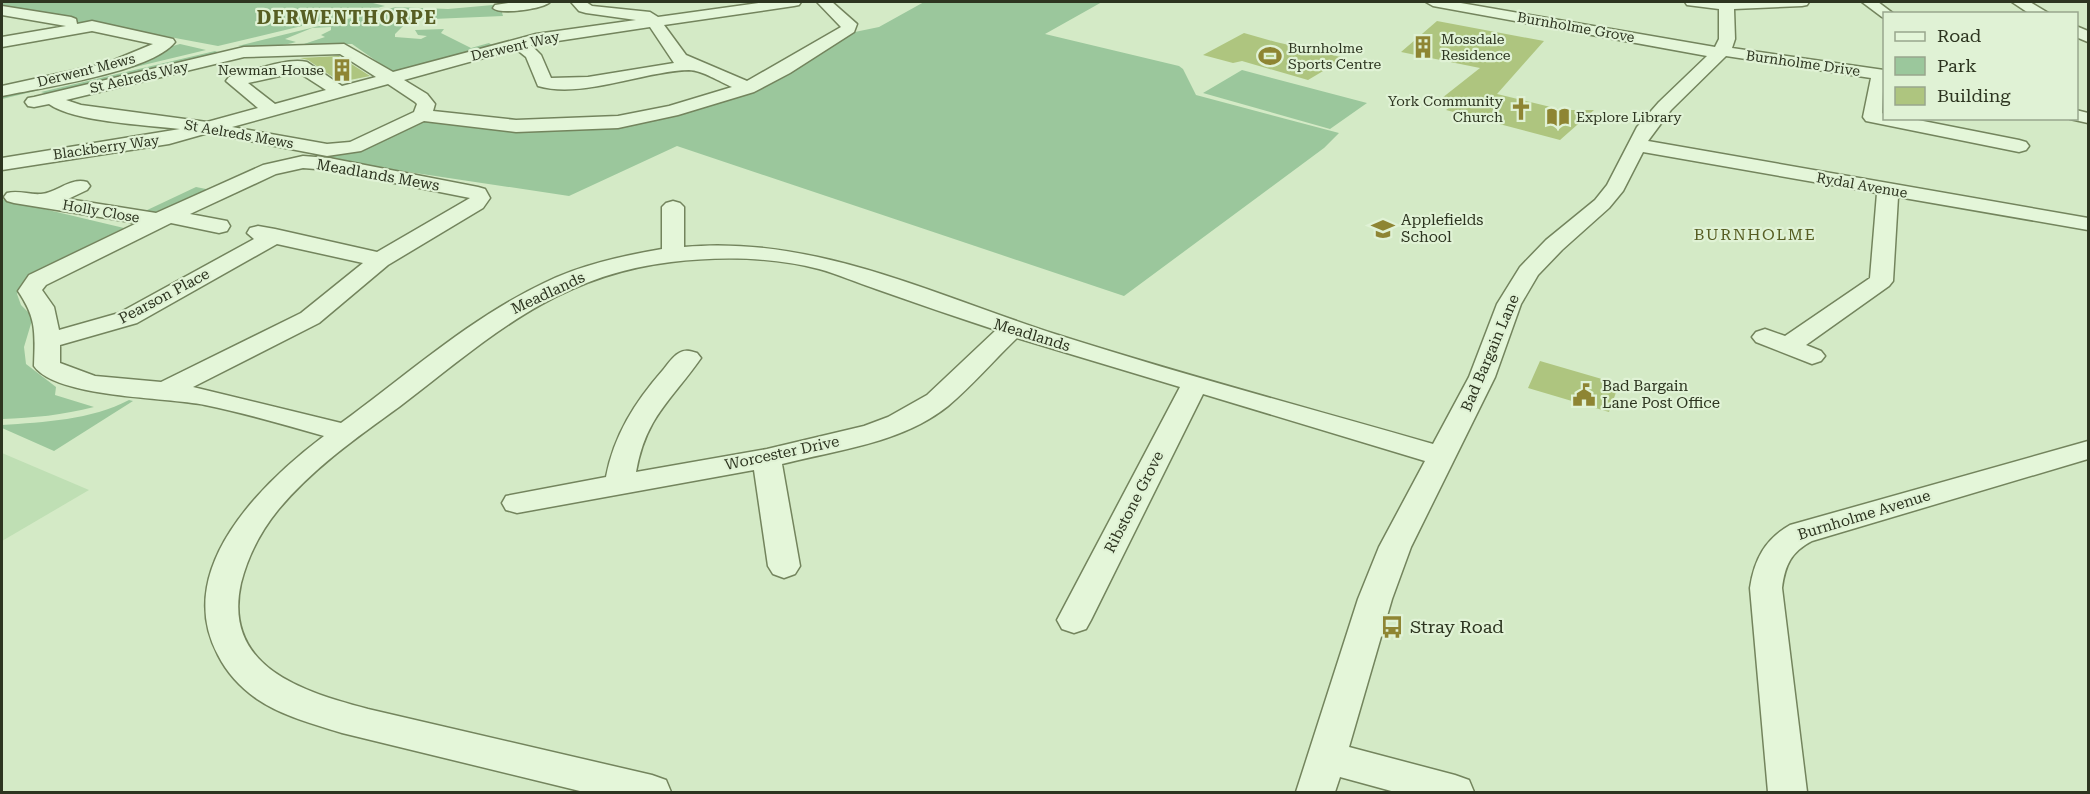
<svg xmlns="http://www.w3.org/2000/svg" width="2090" height="794" viewBox="0 0 2090 794" font-family="'Roboto Serif',serif">
<style>
.farmland{fill:#bfdfb4}
.green{fill:#9bc79c}
.building{fill:#aec57f}
.lines{fill:none;stroke-linecap:round;stroke-linejoin:round}
.street-casing{stroke:#73845d;stroke-width:3}
.street{fill:#e4f6d9;fill-rule:evenodd}
.labels{text-anchor:middle;stroke-width:4.5;stroke-linejoin:round;paint-order:stroke}
.far-street-label{font-size:14px;fill:#2d3520;stroke:#e0f2d5}
.far-poi-label{font-size:14px;fill:#2d3520;stroke:#e0f2d5;text-anchor:start}
.street-label{font-size:15px;fill:#2d3520;stroke:#e0f2d5}
.poi-label{font-size:15px;fill:#2d3520;stroke:#e0f2d5;text-anchor:start}
.neighbourhood-label{font-size:16px;letter-spacing:1.5px;fill:#575e23;stroke:#e0f2d5}
.far-district-label{font-size:18px;font-weight:bold;letter-spacing:1.5px;fill:#575e23;stroke:#e0f2d5}
.near-poi-label{font-size:18px;fill:#2d3520;stroke:#e0f2d5;text-anchor:start}
</style>
<rect width="100%" height="100%" fill="#d4eac6"/>
<path class="farmland" d="M2,453L89,490L2,541Z"/>
<path class="green" d="M2,2H369L385,6L218,46L95,23L80,26L75,20L2,10Z
M527,2H537L494,7V10L501,9L503,16L409,20L395,34V37L421,39L427,36L418,35L415,30L444,29L441,33L471,48L489,43L493,46L395,74L352,44H304L325,37L321,35L331,30V27L312,28L285,39L296,42C279,47 256,47 238,46L396,7L448,9Z
M924,2H1102L1045,34L1179,66L1183,69L1196,95L1339,133L1324,148L1124,296L677,146L569,196L329,160V156L420,120L533,129L708,105L850,33L879,27Z
M180,44L206,50L2,99V94Z
M215,51L221,53L47,94L41,92Z
M1242,70L1367,103L1330,129L1203,93Z
M196,187L211,190L159,215L143,212Z
M2,199L124,228L29,274L17,294L21,305L33,317L24,347L26,364L56,387L55,395L94,407C63,415 33,418 2,419Z
M129,400L133,401L54,451L2,428V425C44,422 91,420 129,400Z"/>
<path class="building" d="M1437,21L1544,41L1497,94L1563,110H1594L1560,140L1446,110L1457,102L1442,98L1480,68L1401,52Z
M1244,33L1276,42L1345,58L1308,80L1242,61L1233,63L1203,55Z
M339,56L370,76L340,82L308,60L300,58Z
M1540,361L1619,384L1609,412L1528,388Z"/>
<g class="lines">
<g class="street-casing">
<path id="street" d="M515,2H550C543,9 500,15 493,8L495,5Z
M571,2H586L592,6L650,12L658,17L766,2H801L799,5L794,6L664,25L686,55L747,81L841,27L817,2H832L857,24L854,32L790,73L754,92L678,115L618,128L516,132L424,121L361,151L327,156L208,133L169,144L2,170V158L180,129C147,125 74,122 49,104L34,107L28,106L25,102L28,98L34,97L244,47L344,44L393,72L536,34L636,20L586,13L579,11ZM650,27L674,63L588,77L551,78L541,55L531,45ZM516,49L526,57L538,86C582,99 644,71 689,70C702,70 720,82 732,87L669,106L618,116L516,120L433,111L435,104L427,94L404,80ZM340,54L376,77L342,86L307,62C286,57 250,72 229,77L226,81L258,108L207,122L81,105L66,100L244,57ZM298,72L326,90L275,104L248,83ZM388,84L415,102L417,104L414,112L350,142L327,144L232,127Z
M1426,2H1455L1715,47L1719,39V9L1687,5L1685,2H1809L1807,5L1802,6L1734,9L1735,39L1732,48L1884,70L1882,113L1884,114V118H1908L2019,140L2026,142L2029,146L2026,150L2019,152L1866,121L1863,117L1871,78L1726,56L1671,110L1648,141L2088,218V230L1898,197L1893,281L1889,286L1806,345L1821,351L1825,356L1821,361L1812,364L1756,342L1752,337L1756,332L1765,329L1785,336L1870,278L1877,193L1643,152L1623,191L1609,208L1562,250L1538,275L1521,304L1495,377L1411,547L1392,599L1349,747L1455,775L1469,780L1474,792H1395L1340,777L1335,792H1296L1358,599L1379,547L1425,461L1203,394L1091,620L1086,629L1074,633L1062,629L1057,620L1180,387L1017,338C994,360 972,386 948,406C902,443 837,450 782,464L800,566L795,574L784,578L773,574L768,566L754,470L517,513L506,510L502,503L506,496L606,477C614,435 635,402 663,370C667,365 673,356 679,353C685,349 691,351 697,353L701,358C671,401 646,416 636,472L767,449L864,426L888,417L927,395L996,330C956,317 916,303 876,289C857,283 838,274 819,269C772,257 720,256 671,262C554,276 488,339 399,407C356,438 312,469 278,510C260,532 248,556 241,583C222,668 304,692 368,709L652,775L666,780L671,792H584L342,733C313,724 282,716 257,699C240,687 227,673 218,655C172,569 262,483 324,436C284,425 245,413 205,405C166,397 56,398 34,366C35,333 37,319 18,291L29,275L137,223L14,203L7,201L4,197L7,193C19,190 29,195 41,194C57,193 70,177 87,182L90,186L87,190L68,199L156,213L263,165L303,156L329,158L478,187L485,189L490,198L483,208L388,265L319,323L193,387L341,423C407,375 470,318 544,283C580,265 622,256 662,249V207L666,203L673,201L680,203L684,207V247C814,235 934,295 1055,334C1180,374 1308,408 1433,444L1469,377L1497,304L1520,267L1546,240L1595,200L1607,185L1637,127L1659,102L1707,56L1433,6ZM303,168L329,170L470,198L377,252L275,229L258,226L250,228L247,233L254,239L119,313L59,330L54,307L42,290L46,285L171,223L219,233L227,231L230,226L227,221L190,214L276,174ZM277,244L363,263L301,313L161,382L95,376L60,363V345L137,323Z
M1862,2H1878L1894,14H1884V18L1882,17Z
M2012,2H2030L2050,14H2030Z
M2,6L71,17L76,19L77,24L92,21L173,39L175,42C152,72 40,88 2,96V86L107,63L153,44L92,31L2,47V37L66,26L2,15Z
M2076,26L2088,31V42L2076,37Z
M2076,110L2088,113V123L2070,119L2076,118Z
M2088,441V459L1812,541C1791,552 1785,565 1782,588L1807,792H1768L1750,588C1754,560 1765,539 1790,525Z"/>
</g>
<use href="#street" class="street"/>
</g>
<defs>
<g id="building-bare" transform="scale(1.8)"><path d="M-4-6H4V6H1V3H-1V6H-4ZM-2.5-4.3h1.7v1.8h-1.7ZM.8-4.3h1.7v1.8H.8ZM-2.5-1h1.7V.8h-1.7ZM.8-1h1.7V.8H.8Z" fill="#8e8533" stroke="#e0f2d5" stroke-width="2.5" paint-order="stroke"/></g>
<g id="stadium-bare" transform="scale(1.8)"><path d="M0-5a6.5 5 0 1 0 0 10a6.5 5 0 1 0 0-10ZM-3.5-1.8h7v3.6h-7Z" fill="#8e8533" stroke="#e0f2d5" stroke-width="2.5" paint-order="stroke"/></g>
<g id="church-bare" transform="scale(1.8)"><path d="M-1.2-6h2.4v3.5h3.3v2.4h-3.3V6h-2.4V-.1h-3.3v-2.4h3.3Z" fill="#8e8533" stroke="#e0f2d5" stroke-width="2.5" paint-order="stroke"/></g>
<g id="library-bare" transform="scale(1.8)"><path d="M-6-4Q-3-5.5-.7-3.5V5Q-3 3-6 4ZM6-4Q3-5.5 .7-3.5V5Q3 3 6 4Z" fill="#8e8533" stroke="#e0f2d5" stroke-width="2.5" paint-order="stroke"/></g>
<g id="school-bare" transform="scale(1.8)"><path d="M0-5L7-2L0 1L-7-2ZM-4 1L0 2.5L4 1V4Q0 6-4 4Z" fill="#8e8533" stroke="#e0f2d5" stroke-width="2.5" paint-order="stroke"/></g>
<g id="civic-bare" transform="scale(1.8)"><path d="M-.6-6.5H3V-4.5H.6V-3L4-1V1h2V6H-6V1h2V-1L-.6-3ZM-1.2 2.5V6h2.4V2.5Z" fill="#8e8533" stroke="#e0f2d5" stroke-width="2.5" paint-order="stroke"/></g>
<g id="bus-bare" transform="scale(1.8)"><path d="M-5-6H5V4H4V6H2V4H-2V6H-4V4H-5ZM-3.5-4V0h7V-4ZM-3.5 1.2v1.5H-2V1.2ZM2 1.2v1.5H3.5V1.2Z" fill="#8e8533" stroke="#e0f2d5" stroke-width="2.5" paint-order="stroke"/></g>
</defs>
<g fill-rule="evenodd">
<use href="#building-bare" x="1423" y="47"/>
<use href="#stadium-bare" x="1270" y="56"/>
<use href="#building-bare" x="342" y="70"/>
<use href="#church-bare" x="1521" y="109"/>
<use href="#library-bare" x="1558" y="117"/>
<use href="#school-bare" x="1383" y="229"/>
<use href="#civic-bare" x="1584" y="395"/>
<use href="#bus-bare" x="1392" y="627"/>
</g>
<g class="labels">
<g class="far-street-label">
<text transform="translate(1576 27) rotate(10)" y="5">Burnholme Grove</text>
<text transform="translate(515 46) rotate(-13)" y="5">Derwent Way</text>
<text transform="translate(1803 63) rotate(8)" y="5">Burnholme Drive</text>
<text transform="translate(86 70) rotate(-14)" y="5">Derwent Mews</text>
<text transform="translate(139 77) rotate(-13)" y="5">St Aelreds Way</text>
<text transform="translate(239 134) rotate(10)" y="5">St Aelreds Mews</text>
<text transform="translate(106 147) rotate(-8)" y="5">Blackberry Way</text>
<text transform="translate(1862 185) rotate(10)" y="5">Rydal Avenue</text>
<text transform="translate(101 211) rotate(10)" y="5">Holly Close</text>
</g>
<g class="far-poi-label">
<text x="1441" y="44">Mossdale<tspan x="1441" dy="16">Residence</tspan></text>
<text x="1288" y="53">Burnholme<tspan x="1288" dy="16">Sports Centre</tspan></text>
<text x="324" y="75" text-anchor="end">Newman House</text>
<text x="1503" y="106" text-anchor="end">York Community<tspan x="1503" dy="16">Church</tspan></text>
<text x="1576" y="122">Explore Library</text>
</g>
<g class="street-label">
<text transform="translate(378 175) rotate(10)" y="5">Meadlands Mews</text>
<text transform="translate(548 293) rotate(-25)" y="5">Meadlands</text>
<text transform="translate(164 296) rotate(-28)" y="5">Pearson Place</text>
<text transform="translate(1032 335) rotate(17)" y="5">Meadlands</text>
<text transform="translate(1490 353) rotate(-67)" y="5">Bad Bargain Lane</text>
<text transform="translate(782 453) rotate(-12)" y="5">Worcester Drive</text>
<text transform="translate(1134 502) rotate(-63)" y="5">Ribstone Grove</text>
<text transform="translate(1864 515) rotate(-17)" y="5">Burnholme Avenue</text>
</g>
<g class="poi-label">
<text x="1401" y="225">Applefields<tspan x="1401" dy="17">School</tspan></text>
<text x="1602" y="391">Bad Bargain<tspan x="1602" dy="17">Lane Post Office</tspan></text>
</g>
<g class="neighbourhood-label">
<text x="1755" y="240">BURNHOLME</text>
</g>
<g class="far-district-label">
<text x="347" y="24">DERWENTHORPE</text>
</g>
<g class="near-poi-label">
<text x="1410" y="633">Stray Road</text>
</g>
</g>
<rect width="2090" height="794" fill="none" stroke="#2d3520" stroke-width="6"/>
<rect x="1883" y="12" width="195" height="108" fill="#e0f2d5" stroke="#98a68d" stroke-width="1.5"/>
<rect x="1895" y="32" width="30" height="9" fill="#e4f6d9" stroke="#98a68d" stroke-width="1.5"/>
<text x="1937" y="42" font-size="18" fill="#2d3520">Road</text>
<rect x="1895" y="57" width="30" height="18" fill="#9bc79c" stroke="#98a68d" stroke-width="1.5"/>
<text x="1937" y="72" font-size="18" fill="#2d3520">Park</text>
<rect x="1895" y="87" width="30" height="18" fill="#aec57f" stroke="#98a68d" stroke-width="1.5"/>
<text x="1937" y="102" font-size="18" fill="#2d3520">Building</text>
</svg>
